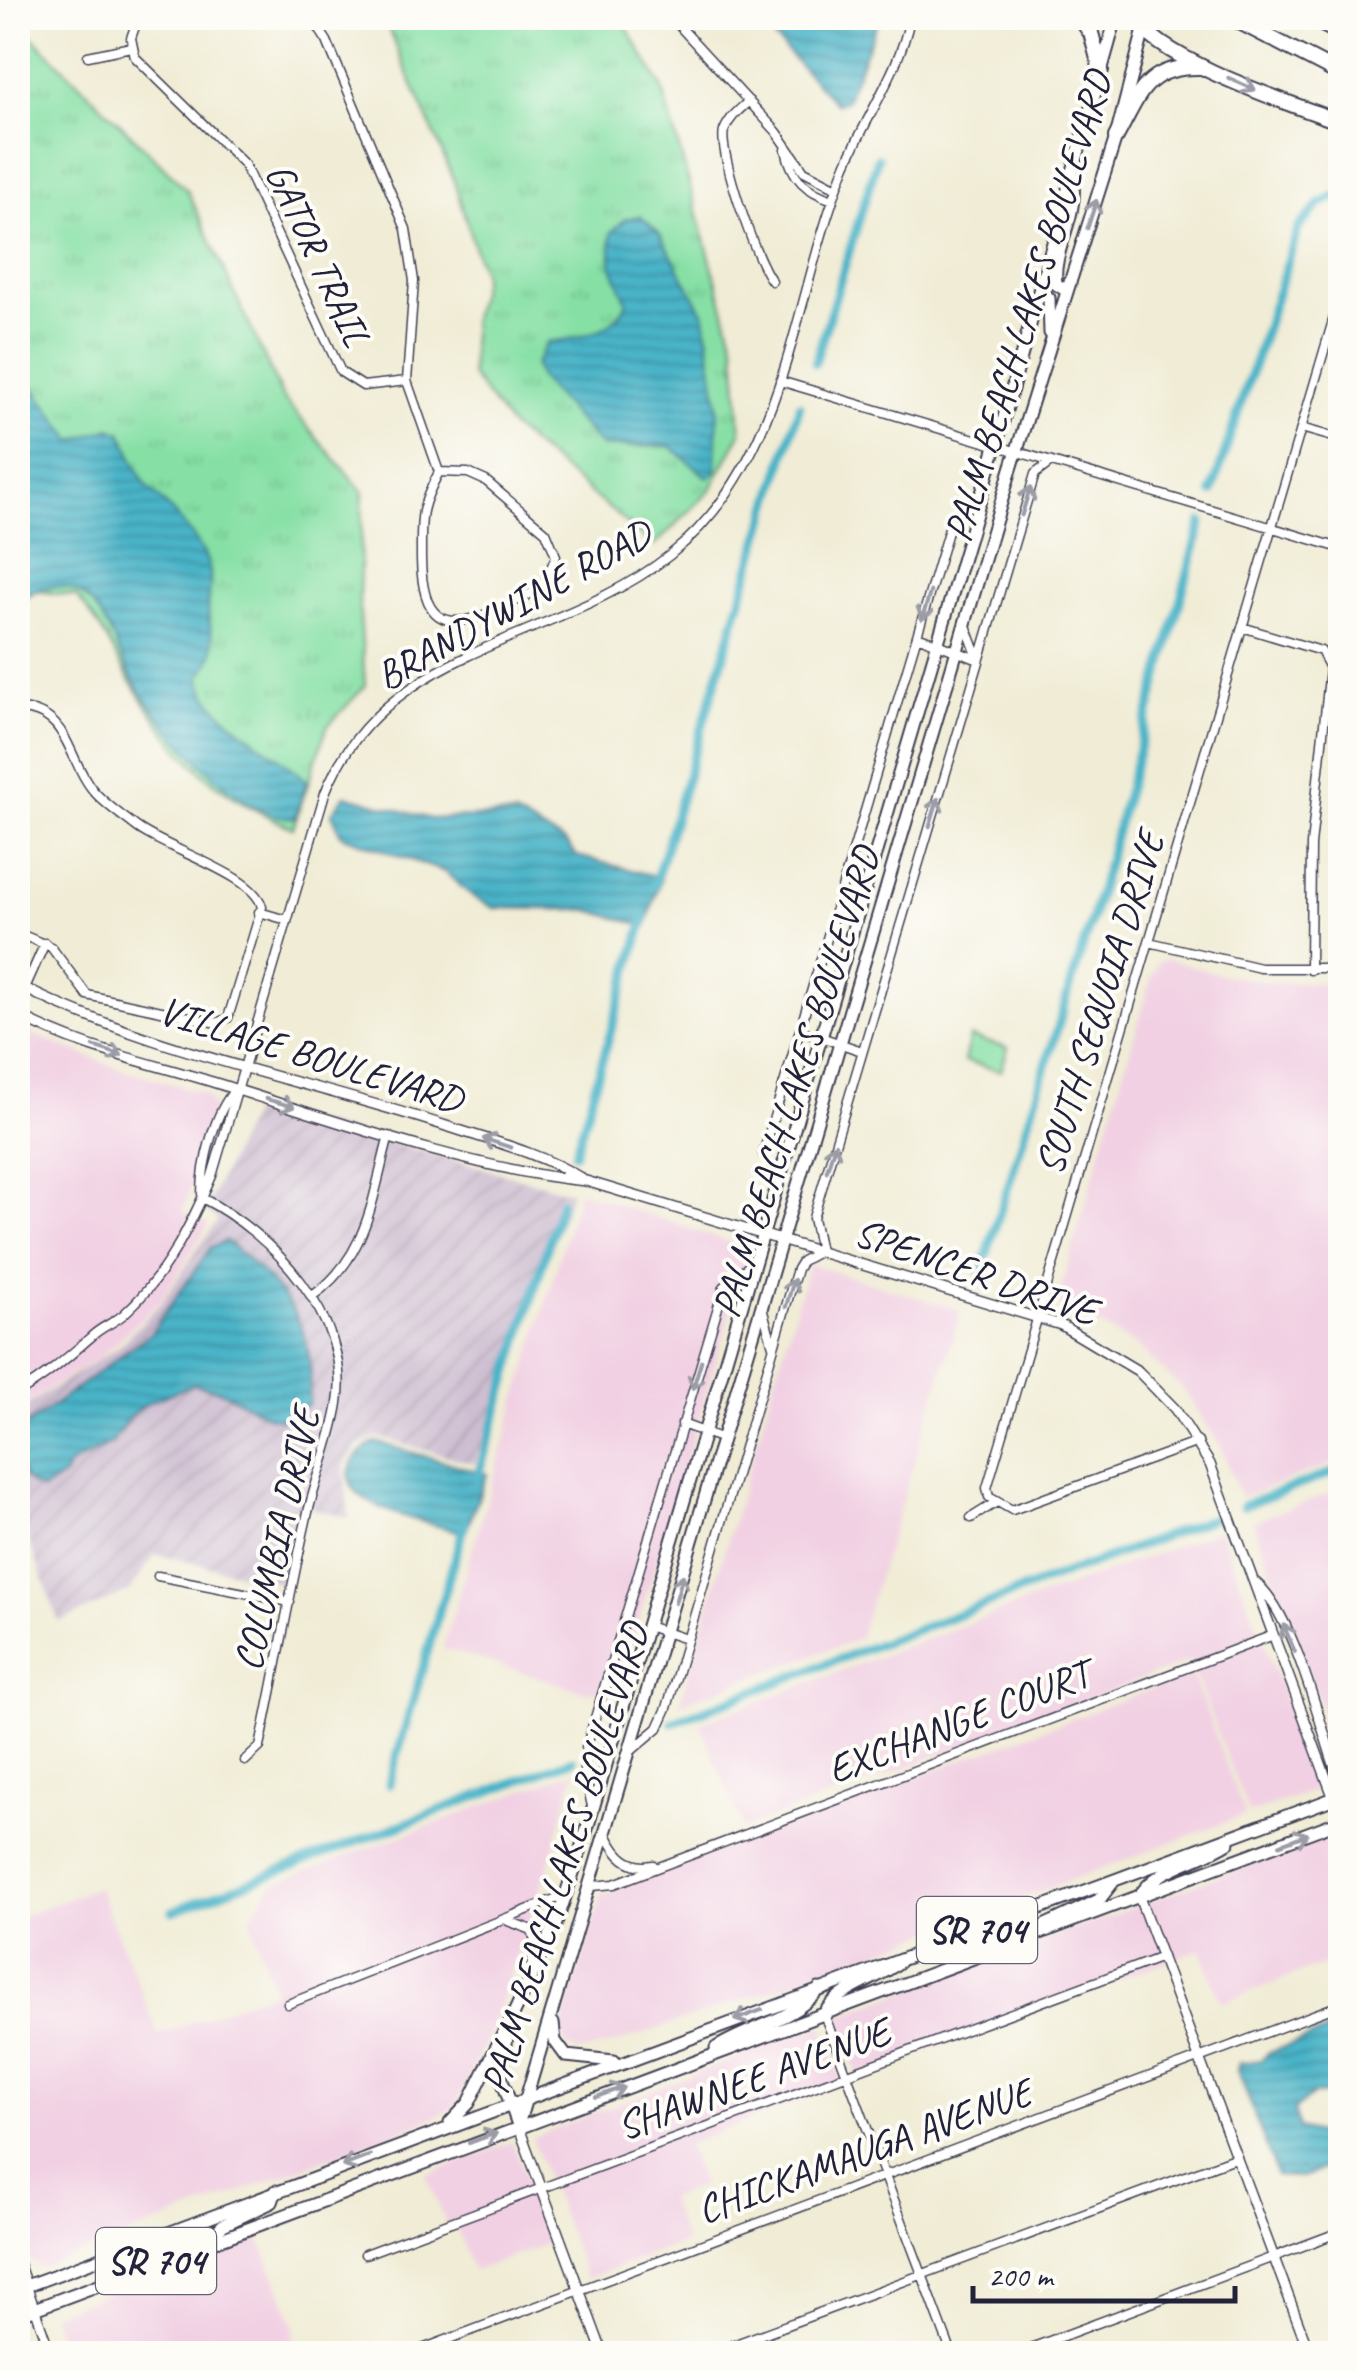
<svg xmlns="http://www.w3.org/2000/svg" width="1358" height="2371" viewBox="0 0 1358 2371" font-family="Caveat,sans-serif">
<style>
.built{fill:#f1d0e3}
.industrial{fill:url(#industrial-furrows)}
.grass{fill:url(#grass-tufts);stroke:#548170;stroke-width:2.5}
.park{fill:#86e0a5;stroke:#548170;stroke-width:2.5}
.water{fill:url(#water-rules);stroke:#366b82;stroke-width:2.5}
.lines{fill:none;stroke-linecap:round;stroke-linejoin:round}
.canal{stroke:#4ab4c8;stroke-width:9}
.minor-casing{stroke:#414052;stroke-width:11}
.tertiary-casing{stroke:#414052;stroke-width:12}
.primary-casing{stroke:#414052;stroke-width:15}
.motorway-casing{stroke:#414052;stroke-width:18}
.minor{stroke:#fff;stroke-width:8}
.tertiary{stroke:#fff;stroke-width:9}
.primary{stroke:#fff;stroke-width:11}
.motorway{stroke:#fff;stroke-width:14}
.oneway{stroke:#9c9ca7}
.labels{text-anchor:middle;stroke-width:8;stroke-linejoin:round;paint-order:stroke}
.shield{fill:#fdfcf7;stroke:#646373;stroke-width:2.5}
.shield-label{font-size:38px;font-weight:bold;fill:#22223b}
.street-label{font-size:40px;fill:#22223b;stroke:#fdfcf7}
</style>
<defs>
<pattern id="industrial-furrows" width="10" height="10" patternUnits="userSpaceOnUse" patternTransform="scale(2.5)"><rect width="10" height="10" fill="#cebed1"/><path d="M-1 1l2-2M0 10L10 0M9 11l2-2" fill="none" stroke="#b1a3b4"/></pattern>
<pattern id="grass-tufts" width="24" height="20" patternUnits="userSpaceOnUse" patternTransform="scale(2.5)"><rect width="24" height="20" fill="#86e0a5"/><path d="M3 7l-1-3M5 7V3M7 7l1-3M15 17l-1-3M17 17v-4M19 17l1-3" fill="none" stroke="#73c08f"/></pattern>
<pattern id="water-rules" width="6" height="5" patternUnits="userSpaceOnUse" patternTransform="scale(2.5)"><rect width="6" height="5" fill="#4ab4c8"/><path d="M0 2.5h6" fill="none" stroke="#3d92a4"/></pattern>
</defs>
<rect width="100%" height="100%" fill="#fdfcf7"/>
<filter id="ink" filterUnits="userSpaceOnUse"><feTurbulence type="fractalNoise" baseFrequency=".01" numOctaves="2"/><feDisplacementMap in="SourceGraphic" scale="20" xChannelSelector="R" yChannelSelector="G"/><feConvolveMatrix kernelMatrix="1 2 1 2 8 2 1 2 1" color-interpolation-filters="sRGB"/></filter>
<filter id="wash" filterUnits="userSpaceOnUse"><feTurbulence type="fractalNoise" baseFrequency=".0048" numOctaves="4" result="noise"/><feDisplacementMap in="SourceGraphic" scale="40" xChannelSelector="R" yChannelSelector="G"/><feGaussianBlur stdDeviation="2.25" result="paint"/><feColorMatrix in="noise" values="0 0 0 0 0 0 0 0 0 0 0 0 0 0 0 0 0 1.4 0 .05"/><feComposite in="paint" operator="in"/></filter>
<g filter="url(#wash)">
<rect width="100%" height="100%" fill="#f0ecd5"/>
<path class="built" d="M1167,959L1219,974L1267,982L1340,983V1461L1241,1498L1221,1447L1183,1389L1137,1346L1057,1302L1152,975L1159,962Z
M18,1029L118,1068L206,1094L214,1110L183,1212L209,1224L191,1254L158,1303L100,1357L18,1408Z
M579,1191L749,1249L617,1694L583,1691L443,1648Z
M809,1264L961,1311L859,1639L680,1703Z
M1340,1489V1758L1253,1522Z
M1220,1530L1320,1788L1249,1814L1190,1661L743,1829L700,1723Z
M1192,1674L1245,1815L802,1980L616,2043L580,2052L566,2046L561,2028L602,1894Z
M575,1771L549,1864L489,2035L455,2106L441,2115L42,2268L20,2255L18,1918L98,1887L159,2035L274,1991L250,1917L272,1884Z
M1340,1832V1958L1221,2003L1200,1949L858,2076L835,2017Z
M822,2024L843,2084L686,2145L703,2186L668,2198L685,2242L586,2279L532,2138Z
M512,2142L550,2243L473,2271L457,2229L449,2230L426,2175Z
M259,2238L295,2326L293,2342L265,2353H65L51,2314Z"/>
<path class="industrial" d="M255,1106L571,1192L476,1464L377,1437L358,1446L344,1466L349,1518L300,1505L281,1583L155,1554L130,1591L59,1622L18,1511V1411L118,1347L161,1303L218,1220L205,1210Z"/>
<path class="grass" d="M384,18H621L662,87L735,347L741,433L710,491L654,546L511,427L471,375L472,319L483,276L454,180Z
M18,23L187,190L283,398L363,492L359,599L365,686L327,727L293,828C210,793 178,756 130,680C110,648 103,626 76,596L35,591L18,603Z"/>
<path class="park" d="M970,1037L1008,1048L1001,1071L964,1061Z"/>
<path class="water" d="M756,18H879L846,101L836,104Z
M640,216L659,233L705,316L718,406L716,472L707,477L670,446L602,447L540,379L535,366L547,342C577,339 614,333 627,302L611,265V233L625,219Z
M18,366L73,441L110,428L121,432C131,449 136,474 149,488C168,508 206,542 210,573C212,588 206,604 209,619C213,643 218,656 200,676C204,716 280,752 307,781L295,817C245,824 163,726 138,688C107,640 97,555 18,598Z
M345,795L431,819L515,815L565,842L577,856L661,878L646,926L588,910L494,908L472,896L445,872L341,835L332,813Z
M226,1241C282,1288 321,1326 308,1405L284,1419L270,1417L221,1391L194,1384L149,1402L129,1417L112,1443L69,1465L64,1476L42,1490C14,1480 17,1458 18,1432L151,1333L211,1247Z
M376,1442L487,1474L465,1533C438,1525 339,1508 350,1470C354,1456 364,1448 376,1442Z
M1340,2026V2094L1312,2095L1294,2110L1299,2128L1340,2139V2164L1301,2177L1277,2176L1238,2070L1240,2063L1261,2060L1269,2053Z"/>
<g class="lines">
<path class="canal" d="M815,363L878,158
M1212,492L1299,227L1320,204L1340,194
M654,886L800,405
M575,1153L645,916
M981,1273L1094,911L1202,522
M477,1479L561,1202
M1243,1506L1340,1470
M672,1722L1213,1518
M389,1784L465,1522
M173,1911L573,1760"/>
</g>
</g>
<g filter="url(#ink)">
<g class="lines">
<g class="minor-casing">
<path id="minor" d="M138,18L131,38L135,57L244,164L341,372L363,386L407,381
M312,18L327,41L406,229L414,281L407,381L439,472
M672,18L777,132L804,171L837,188
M88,56L131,47
M749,101C739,110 729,118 724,131C718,151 757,264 772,281
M786,150C792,179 806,191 833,200
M780,381L1340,548
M1301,428L1340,439
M439,472L468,473L486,481L546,532L556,556L544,585C530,596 512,602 496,610C441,635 422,617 421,559C421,516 419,510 439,472Z
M965,623L979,660
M1242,627L1321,651L1330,668L1311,845L1310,970
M917,636L979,660
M18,709C69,710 67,758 92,789C103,803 120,814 134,825C161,848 255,874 262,907L228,1018L217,1023L87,995L51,947L18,933
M259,912L287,920
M1149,942L1260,968H1340
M18,1004L45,943
M800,1030L862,1051
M763,1154L949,528L963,505L983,492
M202,1194C202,1163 214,1113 235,1090
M202,1198C271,1233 352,1318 338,1403C332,1443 314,1482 306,1521C289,1596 276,1672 260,1747L245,1761
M311,1297C368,1258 372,1198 389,1136
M762,1308L773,1346
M18,1393C47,1376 67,1358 92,1336C101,1327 114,1323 124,1314C166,1276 190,1226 212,1176L325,793C385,643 556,645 670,555C789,460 791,302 844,170C864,119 900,71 910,18
M682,1424L723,1439
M1198,1442L1012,1510L989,1497L987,1488L1340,297
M971,1518L995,1503
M158,1576L290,1602
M647,1626L686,1639
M605,1686L636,1662
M631,1751L658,1728L667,1708L797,1269L802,1261L820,1251L813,1218L1035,474L1051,462
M592,1806L584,1771L586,1748L724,1287L751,1264
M606,1834C616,1854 628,1870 653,1865
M592,1886L614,1884L1271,1636
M508,1921L532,1930L535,1942L531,1968
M288,2004L565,1895
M824,2014L952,2354
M365,2254L1162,1957
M18,2261L51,2354
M409,2354L1340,2005
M709,2354L1237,2157
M1015,2354L1340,2232"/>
</g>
<g class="tertiary-casing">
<path id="tertiary" d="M18,985C144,1050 309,1081 446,1126C492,1141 540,1153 581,1178
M18,1015C80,1049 152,1063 219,1084C330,1119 472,1170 586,1181L1061,1325L1138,1371L1175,1409L1210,1464L1340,1815
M1256,1583C1295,1615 1321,1731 1340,1782
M1139,1897L1310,2354
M518,2125L603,2354"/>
</g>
<g class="primary-casing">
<path id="primary" d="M1039,291L1049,298L1050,333
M1067,291L1056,284C1052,250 1077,219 1073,184
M1139,1897C1157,1866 1199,1862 1229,1842
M1033,1931L1099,1900L1113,1882
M824,2014C840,1987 875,1982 899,1962
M553,2023L555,2041L566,2056L614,2061
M716,2048C751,2026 793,2021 819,1989
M450,2123L469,2103L504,2032
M518,2125L501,2077L509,2024L557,1921L581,1849L996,446L1116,18
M518,2125L1011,469L1116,137L1147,18
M210,2238L223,2225L272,2202L276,2191
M18,2289L1340,1796
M18,2315L1340,1821"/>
</g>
<g class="motorway-casing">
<path id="motorway" d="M1080,18L1091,33L1101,70
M1108,18H1119
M1137,18C1154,59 1295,105 1340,122
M1232,18L1340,74
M1310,18L1340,33
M1116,137C1139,95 1145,66 1199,67"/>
</g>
<use href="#minor" class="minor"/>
<use href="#tertiary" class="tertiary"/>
<use href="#primary" class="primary"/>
<use href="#motorway" class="motorway"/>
</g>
<defs><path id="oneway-shaft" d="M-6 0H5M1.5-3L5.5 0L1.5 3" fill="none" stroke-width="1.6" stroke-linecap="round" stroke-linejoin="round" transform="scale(2.5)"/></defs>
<g class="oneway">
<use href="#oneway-shaft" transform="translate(1242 84) rotate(24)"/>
<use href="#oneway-shaft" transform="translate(1092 214) rotate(-72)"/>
<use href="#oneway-shaft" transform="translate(1026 501) rotate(-73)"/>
<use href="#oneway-shaft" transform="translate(926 606) rotate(107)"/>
<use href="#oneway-shaft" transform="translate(934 812) rotate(-73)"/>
<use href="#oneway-shaft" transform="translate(108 1051) rotate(18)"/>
<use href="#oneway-shaft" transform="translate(280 1103) rotate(16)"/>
<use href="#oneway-shaft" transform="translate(497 1143) rotate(-162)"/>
<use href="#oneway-shaft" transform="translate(831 1157) rotate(-73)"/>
<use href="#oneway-shaft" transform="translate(790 1293) rotate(-73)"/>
<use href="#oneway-shaft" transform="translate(697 1375) rotate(107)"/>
<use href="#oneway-shaft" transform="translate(679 1589) rotate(-74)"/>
<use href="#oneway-shaft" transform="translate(1289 1638) rotate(-113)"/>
<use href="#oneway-shaft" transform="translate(1294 1839) rotate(-21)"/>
<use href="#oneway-shaft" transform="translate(748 2015) rotate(160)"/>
<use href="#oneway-shaft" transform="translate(610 2092) rotate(-20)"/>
<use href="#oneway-shaft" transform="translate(483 2138) rotate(-20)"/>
<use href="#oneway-shaft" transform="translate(356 2161) rotate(159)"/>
</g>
</g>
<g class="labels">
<g class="shield">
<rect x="917" y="1897" width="120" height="66" rx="8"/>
<rect x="96" y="2228" width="120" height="66" rx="8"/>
</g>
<g class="shield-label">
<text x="977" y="1943">SR 704</text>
<text x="156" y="2274">SR 704</text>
</g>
<g class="street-label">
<text transform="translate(319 254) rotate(65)" y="14">GATOR TRAIL</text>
<text transform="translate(1027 306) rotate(-73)" y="14">PALM BEACH LAKES BOULEVARD</text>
<text transform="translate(513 604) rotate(-29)" y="14">BRANDYWINE ROAD</text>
<text transform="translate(1099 1003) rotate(-73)" y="14">SOUTH SEQUOIA DRIVE</text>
<text transform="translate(311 1054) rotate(17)" y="14">VILLAGE BOULEVARD</text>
<text transform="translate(795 1082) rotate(-73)" y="14">PALM BEACH LAKES BOULEVARD</text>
<text transform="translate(976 1271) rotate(19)" y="14">SPENCER DRIVE</text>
<text transform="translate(276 1539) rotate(-77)" y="14">COLUMBIA DRIVE</text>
<text transform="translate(958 1721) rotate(-21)" y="14">EXCHANGE COURT</text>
<text transform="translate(564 1858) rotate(-73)" y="14">PALM BEACH LAKES BOULEVARD</text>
<text transform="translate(753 2078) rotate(-20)" y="14">SHAWNEE AVENUE</text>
<text transform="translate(864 2150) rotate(-20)" y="14">CHICKAMAUGA AVENUE</text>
</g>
</g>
<rect width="1358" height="2371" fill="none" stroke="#fdfcf7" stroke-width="60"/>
<path d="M973 2286v15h262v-15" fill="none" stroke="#22223b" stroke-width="5"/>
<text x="988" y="2286" font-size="30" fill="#22223b" stroke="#fdfcf7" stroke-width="8" paint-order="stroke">200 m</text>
</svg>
